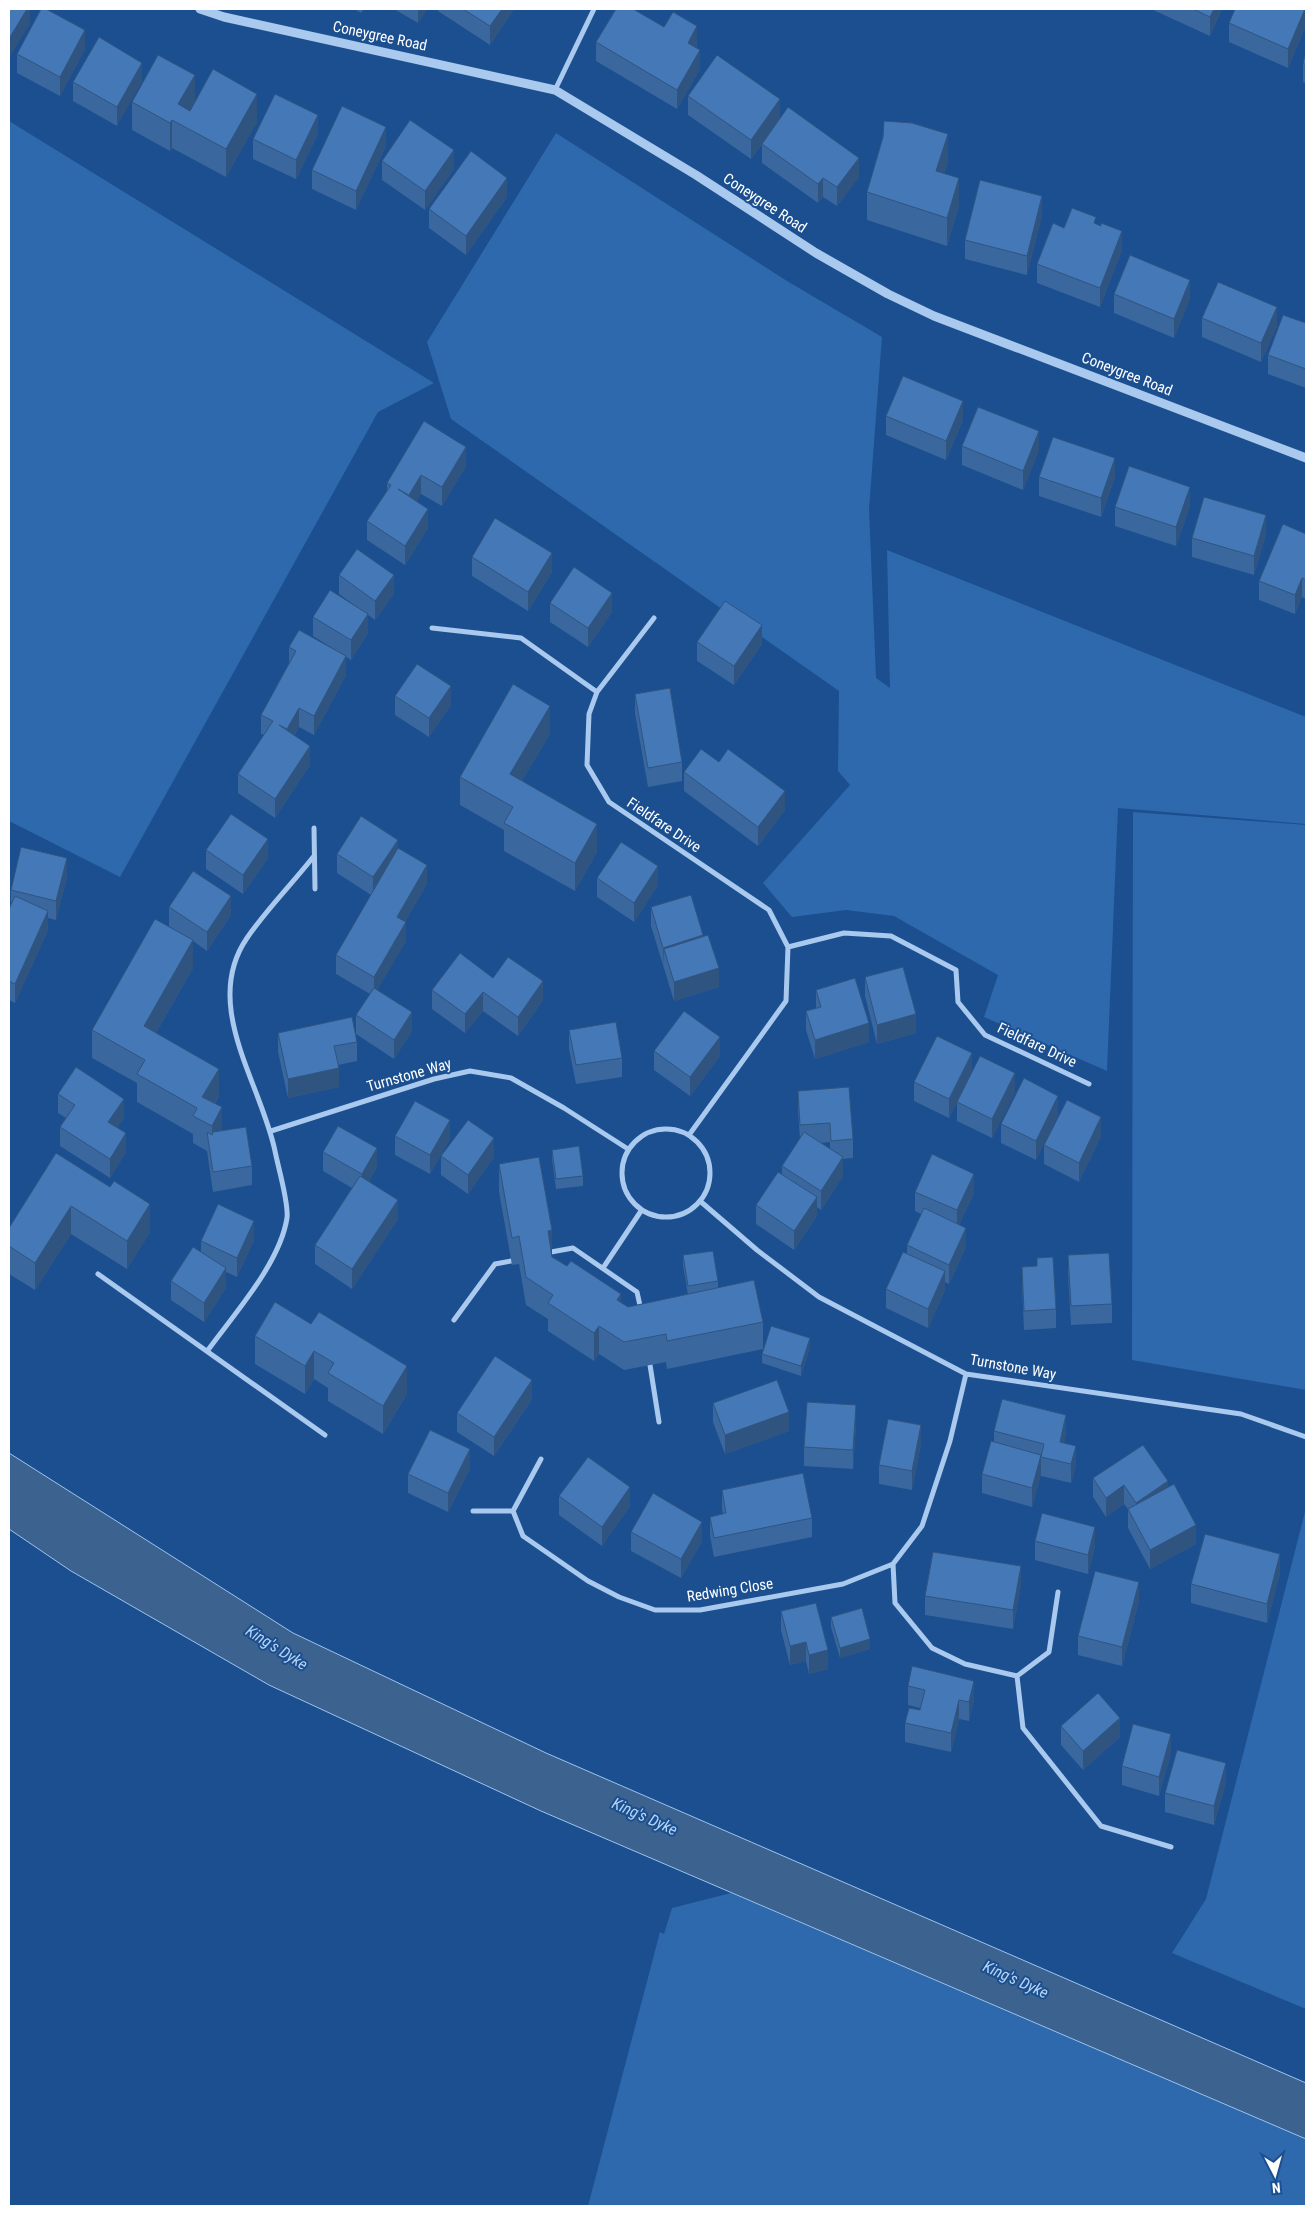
<svg xmlns="http://www.w3.org/2000/svg" width="1315" height="2215" viewBox="0 0 1315 2215" font-family="'Roboto Condensed',sans-serif">
<style>
.green{fill:#2e69ad}
.water{fill:#3c6290;stroke:#9cc4f0}
.lines{fill:none;stroke-linecap:round;stroke-linejoin:round}
.minor{stroke:#a9c9ee;stroke-width:5}
.tertiary{stroke:#a9c9ee;stroke-width:9}
.wall{fill:#3a679d;fill-rule:evenodd}
.shaded-wall{fill:#305480}
.building{fill:#4478b7;stroke:#305480}
.labels{text-anchor:middle;stroke-width:4;stroke-linejoin:round;paint-order:stroke}
.street-label{font-size:15px;fill:#fff;stroke:#1b4f8f}
.water-label{font-size:16px;font-style:italic;fill:#b5d3f5;stroke:#1b4f8f}
</style>
<rect width="100%" height="100%" fill="#1b4f8f"/>
<path class="green" d="M9,121L434,383L378,412L120,877L9,821Z
M556,133L787,281L882,337L869,509L876,678L890,688L887,550L1306,717V824L1118,808L1107,1071L984,1017L998,975L894,916L846,910L792,917L763,883L850,785L838,771L839,691L451,419L427,342Z
M1133,812L1306,825V1390L1132,1360Z
M1306,1508V2009L1172,1953L1206,1899Z
M731,1893L1306,2139V2206H588L660,1932L664,1934L672,1908Z"/>
<path class="water" d="M9,1453L293,1633L546,1753L1306,2083V2139L541,1811L269,1685L71,1571L9,1529Z"/>
<g class="lines">
<path class="minor" d="M555,90L594,9
M654,618L597,692L589,714L587,765L609,802L769,910L788,947L786,1001L689,1135
M432,628L521,638L597,692
M314,828L315,889
M788,947L844,933L891,936L956,970L958,1002L985,1035L1089,1084
M622 1173a44 44 0 1 1 88 0a44 44 0 1 1-88 0Z
M271,1131L434,1079L470,1071L511,1078L564,1108L628,1149
M700,1201L757,1250L819,1297L966,1374L1241,1414L1306,1437
M551,1252L573,1248L637,1292L641,1310
M603,1268L641,1211
M98,1274L325,1435
M454,1320L495,1264L511,1261
M208,1350C235,1313 280,1263 287,1218C289,1203 278,1167 275,1151C261,1083 201,1005 247,938C266,910 292,884 314,856
M650,1365L659,1422
M473,1511H513L541,1459
M513,1511L523,1536L588,1581L619,1597L655,1610H700L843,1584L893,1564L922,1526L950,1441L966,1374
M893,1564L895,1603L932,1648L965,1664L1017,1676
M1058,1592L1049,1652L1017,1676L1023,1728L1101,1826L1171,1847"/>
<path class="tertiary" d="M200,9L224,17L555,90L696,175L816,253L888,294L934,316L1306,458"/>
</g>
<path class="wall" d="M354,9H364L361,13Z
M394,9H427L418,23Z
M438,9H514L490,45L438,11Z
M1151,9H1222L1210,36Z
M1229,23L1305,28L1288,68L1229,42Z
M664,27L697,45L696,48L700,69L677,109L596,61V42Z
M85,49L60,96L17,73V54Z
M1306,52V84L1303,82V63Z
M142,63L117,126L73,101V82Z
M688,96L780,118L859,177L837,206L823,197L818,203L762,163V144L751,159L688,115Z
M132,102H195L257,122L226,177L172,148L170,151L132,130Z
M318,134L296,179L253,159V139Z
M386,146L356,210L312,189V170Z
M382,161L454,169L425,210L382,180Z
M948,162L944,174L959,206L947,246L867,220V192Z
M507,197L466,255L429,228V209Z
M1042,215L1027,275L965,259V240Z
M1096,224L1122,250L1100,307L1037,283V264L1064,228Z
M1114,294L1190,299L1174,338L1114,313Z
M1202,318L1277,326L1261,362L1202,337Z
M1306,323V388L1268,374V355Z
M886,416L963,420L946,460L886,435Z
M424,421L466,466L442,506L421,494L416,502L428,528L405,565L367,540V521L387,491V483Z
M962,446L1039,450L1023,490L962,465Z
M1039,477H1115L1101,517L1039,496Z
M1190,506L1176,546L1115,526V507Z
M1266,534L1254,575L1192,557V538Z
M1306,534V599L1302,597L1295,614L1259,600V581Z
M472,557L552,572L528,611L472,576Z
M339,575L394,594L375,620L368,615V633L351,660L346,657V675L314,735L299,727L294,736L310,765L275,818L238,793V774L264,735L261,734V715L289,663V647L332,648L313,636V617L357,607L339,594Z
M550,603L612,612L588,647L550,622Z
M697,642L762,644L734,685L697,661Z
M635,694L682,762V781L648,787L635,713Z
M395,696L451,705L429,737L395,715Z
M550,734L522,781L597,852L575,891L504,851V830L460,805V777Z
M719,762L785,810L758,846L684,791V772Z
M398,849L427,884L405,922L406,941L377,990L412,1031L394,1059L356,1034V1015L370,994L336,974V955L371,895L337,873V854Z
M206,850L268,858L243,894L206,869Z
M67,877L56,920L48,918V930L15,1003L9,1000V909L11,904V890Z
M597,878L658,885L634,922L597,897Z
M169,907L231,915L207,951L193,941V968L156,1033L219,1096L215,1104L222,1131L252,1166V1185L213,1192L207,1151L193,1143V1134L137,1102V1083L92,1058V1030L183,935L169,926Z
M651,907L703,937L719,987L674,1001L651,926Z
M865,977L916,1033L877,1044L865,996Z
M493,978L543,1000L518,1036L483,1011L465,1033L432,1009V990Z
M816,990L869,1042L815,1059L806,1030V1011L816,1008Z
M569,1030L622,1058V1077L576,1084L569,1049Z
M278,1033L357,1042V1061L338,1065L339,1087L288,1098L278,1052Z
M654,1051L720,1056L690,1096L654,1070Z
M972,1072L1015,1092L992,1138L957,1121V1102L949,1118L914,1101V1082Z
M798,1091L853,1139V1158L843,1159V1176L821,1210L817,1207V1216L794,1250L756,1224V1205L782,1174V1166L800,1139L798,1110ZM830,1142V1149L821,1143Z
M58,1094L124,1118L117,1128L126,1152L110,1178L60,1146V1127L66,1118L58,1113Z
M1058,1115L1036,1160L1001,1143V1124Z
M395,1136L450,1139L430,1174L395,1155Z
M1101,1136L1079,1182L1044,1164V1145Z
M552,1150L583,1176V1186L556,1189L552,1159Z
M323,1152L377,1167L369,1181L398,1219L352,1289L315,1264V1245L352,1188L323,1171Z
M56,1153L150,1232L127,1269L71,1234L35,1290L9,1274V1228Z
M441,1156L494,1157L468,1194L441,1175Z
M499,1164L552,1253V1257L628,1307L688,1295L683,1265V1255L718,1281V1288L763,1322V1349L667,1369L666,1362L624,1370L599,1354L594,1361L548,1331V1319L526,1305L519,1264L512,1265L499,1192Z
M915,1192L974,1193L959,1225L966,1247L949,1284L945,1282V1290L928,1328L886,1308V1289L907,1254V1245L921,1214L915,1211Z
M254,1240L237,1277L226,1272V1288L204,1322L171,1300V1281L201,1252V1241Z
M1068,1255L1112,1304V1323L1071,1325L1068,1274Z
M1037,1258L1056,1309V1328L1024,1330L1022,1286V1267L1037,1266Z
M275,1302L407,1394L383,1434L328,1401V1388L314,1379L305,1394L255,1364V1336Z
M810,1347L801,1376L762,1363V1354Z
M532,1399L494,1456L457,1432V1413Z
M713,1403L789,1431L725,1454L713,1422Z
M856,1424L853,1469L804,1466V1447Z
M994,1431L1066,1434L1064,1443L1076,1465L1071,1483L1041,1476V1474L1032,1507L982,1493V1474L994,1442Z
M921,1444L912,1490L879,1484V1465Z
M470,1468L448,1512L408,1493V1474Z
M1093,1478L1168,1487L1196,1544L1150,1569L1128,1528V1509L1124,1504L1106,1517L1093,1497Z
M722,1490L812,1518V1537L714,1557L710,1536V1517L723,1514L722,1509Z
M559,1496L630,1506L602,1546L559,1515Z
M631,1532L702,1541L681,1578L631,1551Z
M1035,1541L1095,1546L1088,1574L1035,1560Z
M1280,1573L1267,1623L1191,1603V1584Z
M1021,1585L1013,1629L925,1615V1596Z
M1139,1601L1122,1666L1078,1655V1636Z
M781,1611L828,1669L809,1674L806,1661L790,1665L781,1630Z
M831,1617L870,1649L840,1658L831,1627Z
M908,1686L974,1700L969,1721L959,1719L951,1752L905,1742V1723L920,1710V1708L908,1705Z
M1061,1726L1120,1737L1083,1770L1061,1745Z
M1171,1753L1159,1796L1122,1785V1766Z
M1226,1782L1214,1825L1165,1812V1793Z"/>
<path class="shaded-wall" d="M27,9H30V24L9,58V39Z
M418,9H427L418,23Z
M502,9H514L490,45V26Z
M1214,9H1222L1210,36V17Z
M1305,9V28L1288,68V49Z
M697,26V45L688,62V43Z
M85,30V49L60,96V77Z
M700,50V69L677,109V90Z
M142,63V82L117,126V107Z
M195,75V103L182,125L178,104Z
M257,94V122L226,177V149Z
M780,99V118L751,159V140Z
M318,115V134L296,179V160Z
M172,120V148L170,151V123Z
M386,127V146L356,210V191Z
M948,134V162L936,199V171Z
M454,150V169L425,210V191Z
M859,158V177L837,206V187Z
M507,178V197L466,255V236Z
M823,178V197L818,203V184Z
M959,178V206L947,246V218Z
M1042,196V215L1027,275V256Z
M1122,231V250L1100,307V288Z
M1190,280V299L1174,338V319Z
M1277,307V326L1261,362V343Z
M963,401V420L946,460V441Z
M1039,431V450L1023,490V471Z
M466,447V466L442,506V487Z
M1115,458V477L1101,517V498Z
M421,475V494L409,514V495Z
M1190,487V506L1176,546V527Z
M428,509V528L405,565V546Z
M1266,515V534L1254,575V556Z
M552,553V572L528,611V592Z
M394,575V594L375,620V601Z
M1302,578V597L1295,614V595Z
M612,593V612L588,647V628Z
M368,614V633L351,660V640Z
M762,625V644L734,685V666Z
M346,656V675L314,735V716Z
M451,686V705L429,737V718Z
M550,706V734L510,802V774Z
M299,708V727L287,748V729Z
M310,746V765L275,818V799Z
M785,791V810L758,846V827Z
M597,824V852L575,891V863Z
M268,839V858L243,894V875Z
M398,840V860L373,896V877Z
M67,858V877L56,920V901Z
M427,865V884L397,936V917Z
M658,866V885L634,922V903Z
M231,896V915L207,951V932Z
M48,911V930L15,1003V984Z
M406,922V941L374,996V977Z
M703,935V954L664,949L663,967V948Z
M193,940V968L144,1054V1026Z
M719,968V987L674,1001V982Z
M543,981V1000L518,1036V1017Z
M483,992V1011L465,1033V1014Z
M412,1012V1031L394,1059V1040Z
M916,1014V1033L877,1044V1025Z
M869,1023V1042L815,1059V1040Z
M720,1037V1056L690,1096V1077Z
M972,1053V1072L949,1118V1099Z
M339,1068V1087L288,1098V1079Z
M219,1069V1096L204,1122L202,1097Z
M1015,1073V1092L992,1138V1119Z
M1058,1096V1115L1036,1160V1141Z
M124,1099V1118L108,1141V1122Z
M222,1107V1135L212,1154V1126Z
M1101,1117V1136L1079,1182V1163Z
M450,1120V1139L430,1174V1155Z
M126,1133V1152L110,1178V1159Z
M494,1138V1157L468,1194V1175Z
M377,1148V1167L362,1193V1174Z
M843,1157V1176L821,1210V1191Z
M974,1174V1193L957,1229V1210Z
M817,1197V1216L794,1250V1231Z
M398,1200V1219L352,1289V1269Z
M150,1204V1232L127,1269V1241Z
M71,1206V1234L35,1290V1263Z
M254,1221V1240L237,1277V1258Z
M966,1228V1247L949,1284V1265Z
M552,1230V1258L548,1231Z
M226,1268V1288L204,1322V1303Z
M945,1271V1290L928,1328V1309Z
M621,1294V1322L617,1300Z
M599,1326V1354L594,1361V1333Z
M810,1338V1347L801,1376V1366Z
M314,1351V1379L305,1394V1366Z
M407,1366V1394L383,1434V1406Z
M532,1380V1399L494,1456V1437Z
M856,1405V1424L853,1469V1450Z
M789,1412V1431L725,1454V1435Z
M1066,1415V1434L1060,1461V1442Z
M921,1425V1444L912,1490V1471Z
M1076,1446V1465L1071,1483V1464Z
M470,1449V1468L448,1512V1493Z
M1041,1455V1474L1032,1507V1488Z
M1168,1481V1500L1136,1522V1503Z
M1124,1485V1504L1106,1517V1498Z
M630,1487V1506L602,1546V1527Z
M702,1522V1541L681,1578V1559Z
M1196,1525V1544L1150,1569V1550Z
M1095,1527V1546L1088,1574V1555Z
M1280,1554V1573L1267,1623V1604Z
M1021,1566V1585L1013,1629V1610Z
M1139,1582V1601L1122,1666V1647Z
M870,1639V1649L840,1658V1648Z
M806,1642V1661L790,1665V1646Z
M828,1650V1669L809,1674V1655Z
M974,1681V1700L969,1721V1702Z
M959,1700V1719L951,1752V1733Z
M1120,1718V1737L1083,1770V1751Z
M1171,1734V1753L1159,1796V1777Z
M1226,1763V1782L1214,1825V1806Z"/>
<path class="building" d="M9,9H27L9,39Z
M41,9H46L85,30L60,77L17,54Z
M463,9H502L490,26Z
M616,9H633L664,27L673,12L697,26L688,43L700,50L677,90L596,42Z
M1193,9H1214L1210,17Z
M1235,9H1305L1288,49L1229,23Z
M99,37L142,63L117,107L73,82Z
M1306,52V65L1303,63Z
M158,55L195,75L178,104L190,111L213,69L257,94L226,149L172,120L170,123L132,102Z
M717,55L780,99L751,140L688,96Z
M275,94L318,115L296,160L253,139Z
M342,106L386,127L356,191L312,170Z
M788,107L859,158L837,187L823,178L818,184L762,144Z
M410,120L454,150L425,191L382,161Z
M884,121L912,123L948,134L936,171L959,178L947,218L867,192L883,137Z
M471,151L507,178L466,236L429,209Z
M980,180L1042,196L1027,256L965,240Z
M1072,208L1096,217L1094,223L1101,226V223L1122,231L1100,288L1037,264L1053,223L1064,228Z
M1130,255L1190,280L1174,319L1114,294Z
M1218,282L1277,307L1261,343L1202,318Z
M1283,315L1306,323V369L1268,355Z
M903,376L963,401L946,441L886,416Z
M978,407L1039,431L1023,471L962,446Z
M424,421L466,447L442,487L421,475L409,495L398,489L428,509L405,546L367,521L391,485L387,483Z
M1053,437L1115,458L1101,498L1039,477Z
M1129,466L1190,487L1176,527L1115,507Z
M1204,497L1266,515L1254,556L1192,538Z
M495,518L552,553L528,592L472,557Z
M1283,524L1306,534V580L1302,578L1295,595L1259,581Z
M357,549L394,575L375,601L339,575Z
M574,567L612,593L588,628L550,603Z
M330,590L368,614L351,640L313,617Z
M725,601L762,625L734,666L697,642Z
M299,630L346,656L314,716L299,708L287,729L279,725L310,746L275,799L238,774L273,721L261,715L296,651L289,647Z
M417,664L451,686L429,718L395,696Z
M513,684L550,706L510,774L597,824L575,863L504,823L513,807L460,777Z
M670,688L682,762L648,768L635,694Z
M701,749L719,762L728,749L785,791L758,827L684,772Z
M231,814L268,839L243,875L206,850Z
M361,816L398,840L373,877L337,854Z
M621,842L658,866L634,903L597,878Z
M21,847L67,858L56,901L11,890Z
M398,848L427,865L397,917L406,922L374,977L336,955Z
M193,871L231,896L207,932L169,907Z
M691,895L703,935L663,948L651,907Z
M15,896L48,911L15,984L9,981V909Z
M155,919L193,940L144,1026L219,1069L202,1097L222,1107L212,1126L193,1116L197,1108L137,1074L145,1060L92,1030Z
M708,935L719,968L674,982L664,949Z
M460,953L493,978L508,957L543,981L518,1017L483,992L465,1014L432,990Z
M903,967L916,1014L877,1025L865,977Z
M855,978L869,1023L815,1040L806,1011L821,1007L816,990Z
M374,988L412,1012L394,1040L356,1015Z
M684,1011L720,1037L690,1077L654,1051Z
M352,1017L357,1042L334,1046L339,1068L288,1079L278,1033Z
M616,1022L622,1058L576,1065L569,1030Z
M937,1036L972,1053L949,1099L914,1082Z
M980,1056L1015,1073L992,1119L957,1102Z
M76,1067L124,1099L108,1122L126,1133L110,1159L60,1127L75,1105L58,1094Z
M1024,1078L1058,1096L1036,1141L1001,1124Z
M849,1087L853,1139L831,1141L830,1123L800,1125L798,1091Z
M1067,1100L1101,1117L1079,1163L1044,1145Z
M415,1101L450,1120L430,1155L395,1136Z
M468,1120L494,1138L468,1175L441,1156Z
M338,1126L377,1148L362,1174L323,1152Z
M246,1127L252,1166L213,1172L207,1132L212,1135L213,1132Z
M804,1132L843,1157L821,1191L782,1166Z
M579,1146L583,1176L556,1179L552,1150Z
M56,1153L110,1187L114,1181L150,1204L127,1241L71,1206L35,1263L9,1246V1228Z
M932,1154L974,1174L957,1210L915,1192Z
M539,1157L552,1230L548,1231L552,1257L567,1266L571,1261L621,1294L617,1300L628,1307L754,1280L763,1322L667,1341L666,1334L624,1342L599,1326L594,1333L548,1303L553,1295L526,1277L519,1236L512,1238L499,1164Z
M778,1172L817,1197L794,1231L756,1205Z
M360,1176L398,1200L352,1269L315,1245Z
M218,1204L254,1221L237,1258L201,1241Z
M924,1208L966,1228L949,1265L907,1245Z
M193,1247L226,1268L204,1303L171,1281Z
M713,1251L718,1281L688,1286L683,1255Z
M903,1252L945,1271L928,1309L886,1289Z
M1109,1253L1112,1304L1071,1306L1068,1255Z
M1053,1257L1056,1309L1024,1311L1022,1267L1037,1266V1258Z
M275,1302L311,1324L319,1312L407,1366L383,1406L328,1373L334,1363L314,1351L305,1366L255,1336Z
M771,1326L810,1338L801,1366L762,1354Z
M495,1356L532,1380L494,1437L457,1413Z
M777,1380L789,1412L725,1435L713,1403Z
M1002,1399L1066,1415L1060,1442L1076,1446L1071,1464L1041,1457L1044,1444L994,1431Z
M807,1402L856,1405L853,1450L804,1447Z
M888,1419L921,1425L912,1471L879,1465Z
M430,1430L470,1449L448,1493L408,1474Z
M991,1441L1041,1455L1032,1488L982,1474Z
M1143,1445L1168,1481L1136,1503L1124,1485L1106,1498L1093,1478Z
M588,1457L630,1487L602,1527L559,1496Z
M803,1473L812,1518L714,1538L710,1517L726,1513L722,1490Z
M1174,1484L1196,1525L1150,1550L1128,1509Z
M653,1493L702,1522L681,1559L631,1532Z
M1042,1513L1095,1527L1088,1555L1035,1541Z
M1205,1534L1280,1554L1267,1604L1191,1584Z
M933,1552L1021,1566L1013,1610L925,1596Z
M1095,1571L1139,1582L1122,1647L1078,1636Z
M816,1603L828,1650L809,1655L806,1642L790,1646L781,1611Z
M862,1608L870,1639L840,1648L831,1617Z
M912,1666L974,1681L969,1702L959,1700L951,1733L905,1723L909,1708L920,1710L925,1690L908,1686Z
M1098,1693L1120,1718L1083,1751L1061,1726Z
M1133,1724L1171,1734L1159,1777L1122,1766Z
M1177,1750L1226,1763L1214,1806L1165,1793Z"/>
<g class="labels">
<g class="street-label">
<text transform="translate(380 36) rotate(12)" y="5">Coneygree Road</text>
<text transform="translate(765 203) rotate(33)" y="5">Coneygree Road</text>
<text transform="translate(1127 374) rotate(21)" y="5">Coneygree Road</text>
<text transform="translate(664 825) rotate(34)" y="5">Fieldfare Drive</text>
<text transform="translate(1037 1045) rotate(25)" y="5">Fieldfare Drive</text>
<text transform="translate(409 1075) rotate(-16)" y="5">Turnstone Way</text>
<text transform="translate(1013 1367) rotate(10)" y="5">Turnstone Way</text>
<text transform="translate(730 1590) rotate(-9)" y="5">Redwing Close</text>
</g>
<g class="water-label">
<text transform="translate(277 1647) rotate(32)" y="6">King's Dyke</text>
<text transform="translate(645 1816) rotate(24)" y="6">King's Dyke</text>
<text transform="translate(1016 1979) rotate(24)" y="6">King's Dyke</text>
</g>
</g>
<rect width="1315" height="2215" fill="none" stroke="#ffffff" stroke-width="20"/>
<g transform="translate(1275 2175) rotate(174)" stroke="#1b4f8f" stroke-width="4" paint-order="stroke">
<path d="M0-4L9 19L0 12L-9 19Z" fill="#ffffff"/>
<text y="-8" font-size="14" font-weight="bold" text-anchor="middle" fill="#ffffff">N</text>
</g>
</svg>
